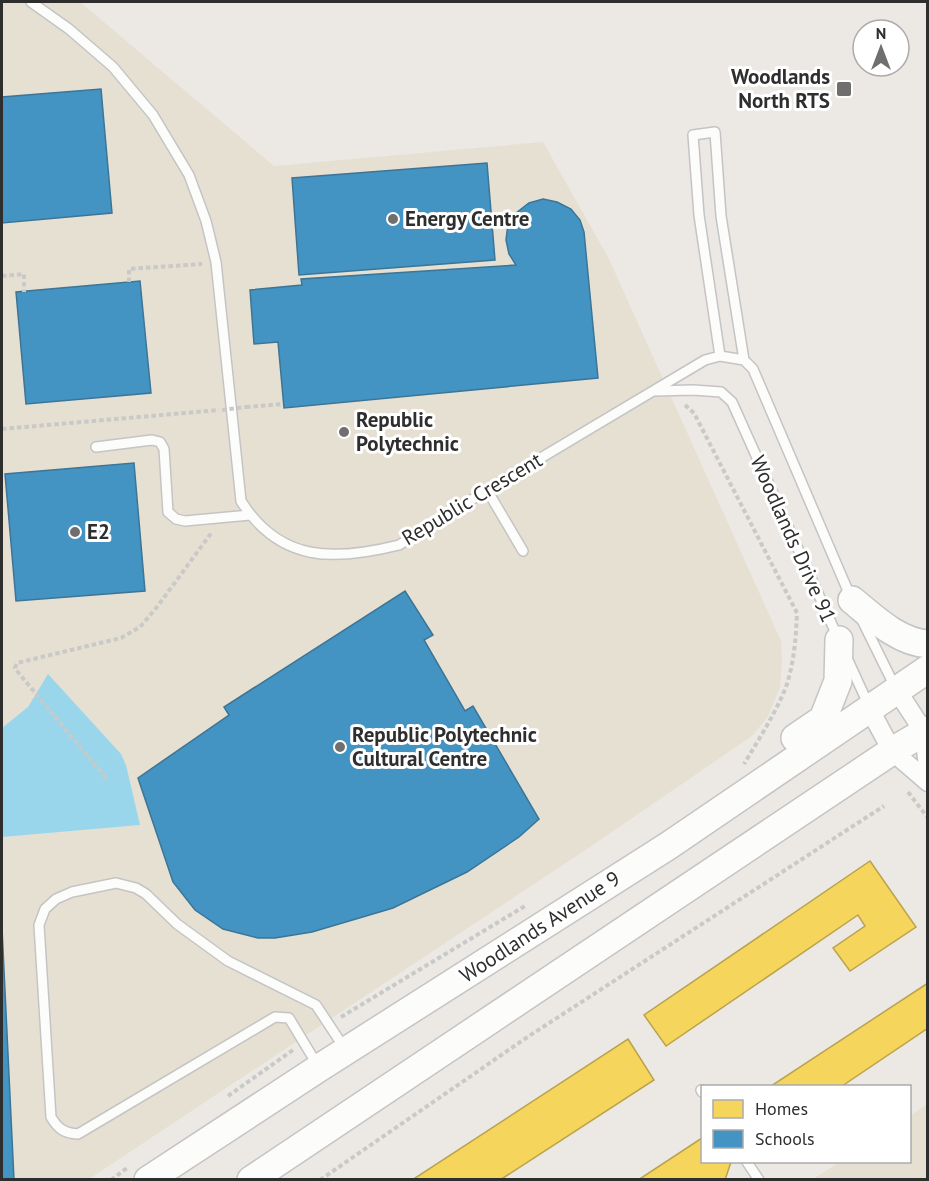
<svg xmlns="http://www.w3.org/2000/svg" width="929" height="1181" viewBox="0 0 929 1181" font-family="'PT Sans',sans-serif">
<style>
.education{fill:#e6e0d3}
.water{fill:#99d6ec}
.homes{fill:#f6d55c;stroke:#baa34e;stroke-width:1.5}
.schools{fill:#4393c3;stroke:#3d7596;stroke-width:1.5}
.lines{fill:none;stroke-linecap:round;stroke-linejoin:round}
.lane-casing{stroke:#c5c4c5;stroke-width:12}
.street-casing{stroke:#c5c4c5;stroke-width:21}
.secondary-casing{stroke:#c5c4c5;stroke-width:30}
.path{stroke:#c9c9c8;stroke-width:4;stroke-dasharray:4.5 3;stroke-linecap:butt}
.lane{stroke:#fcfcfb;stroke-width:9}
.street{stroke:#fcfcfb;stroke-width:18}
.secondary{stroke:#fcfcfb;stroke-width:27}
.path-bridge{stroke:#c9c9c8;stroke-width:4;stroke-dasharray:4.5 3;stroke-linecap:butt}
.poi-dot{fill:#706f6e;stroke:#fff;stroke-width:2}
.labels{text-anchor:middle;stroke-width:6;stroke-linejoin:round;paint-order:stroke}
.poi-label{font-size:21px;font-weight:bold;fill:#2e2e2e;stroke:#fff;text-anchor:start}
.street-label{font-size:21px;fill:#2e2e2e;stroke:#fff}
</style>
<rect width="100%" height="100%" fill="#ece8e4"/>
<path class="education" d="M2,2H80L274,166L543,142L609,259L781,641L782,661L780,688L767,718L752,736L587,849L89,1179L2,1180Z
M927,1104V1179H813L840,1162H910V1116Z"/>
<path class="water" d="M48,674L121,754L126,765L140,825L2,837V728L28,707Z"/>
<path class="homes" d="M870,861L916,927L850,971L833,948L865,926L858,915L666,1046L644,1015Z
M928,983V1028L842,1086H771Z
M628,1039L654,1080L500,1180H412Z
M702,1138V1162H731L725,1180H638Z"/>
<path class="schools" d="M101,89L112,213L2,223V97Z
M487,163L495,260L299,275L292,178Z
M543,199L557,202L571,209L580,220L584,232L598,378L284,408L278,342L254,344L250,290L302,285L301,279L516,265L509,254L506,240L508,224L516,213L529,203Z
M140,281L151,393L26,404L16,292Z
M134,463L145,591L16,601L5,474Z
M405,591L433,635L424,640L465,711L473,706L539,819L519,837L467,872L393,908L312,932L275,938H258L223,929L195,910L173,882L138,778L229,715L224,707Z
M2,928L14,1180H2Z"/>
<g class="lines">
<g class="lane-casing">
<path id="lane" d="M31,2L69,29L113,67L153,115L189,175L206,221L216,262L241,501C280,563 335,561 399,545L487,490L705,360L720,356L744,360L753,369L851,598
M720,356L699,215L693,135L715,132L721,216L744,360
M654,391L693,390L721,392L732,402L838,638
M96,447L152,440L160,442L164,449L168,512L176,519L185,521L250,515
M487,490L523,551
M861,618L896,689
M847,658L869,706
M318,1066L289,1018L275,1017L78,1134C64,1133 58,1129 51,1117L39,925L45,909L56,899L72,892L116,883L136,888L146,894L177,924L228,961L316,1005L345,1049
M701,1090L702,1092
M747,1162L759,1180"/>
</g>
<g class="street-casing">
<path id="street" d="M896,689L924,732L928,767
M869,708L892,751L928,782"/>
</g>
<g class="secondary-casing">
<path id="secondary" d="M852,600C874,618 898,642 928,644
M795,738L823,719L838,681L839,640
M148,1180L319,1068L668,846L928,669
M251,1180L892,751L928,730"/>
</g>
<path class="path" d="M2,276L24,274V292
M129,282V269L202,264
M685,405L694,413L797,613C796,638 794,663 786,687C775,714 759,739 744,764
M246,407L283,404
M2,429L219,410
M106,778L17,671L15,668L17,663L121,638L140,627L157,607L212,532
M908,792L928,818
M341,1017L525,906
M228,1096L293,1050
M111,1180L127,1168
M320,1180L526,1038L884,806"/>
<use href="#lane" class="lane"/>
<use href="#street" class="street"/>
<use href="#secondary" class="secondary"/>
<path class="path-bridge" d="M222,410L246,407"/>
</g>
<g class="poi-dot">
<rect x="836" y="81" width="16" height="16" rx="3"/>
<circle cx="393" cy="219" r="6"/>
<circle cx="344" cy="432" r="6"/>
<circle cx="75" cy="532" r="6"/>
<circle cx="340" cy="747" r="6"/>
</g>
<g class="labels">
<g class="poi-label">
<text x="830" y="84" text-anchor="end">Woodlands<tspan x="830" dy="24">North RTS</tspan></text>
<text x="405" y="226">Energy Centre</text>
<text x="356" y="427">Republic<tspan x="356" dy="24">Polytechnic</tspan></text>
<text x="87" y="539">E2</text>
<text x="352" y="742">Republic Polytechnic<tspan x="352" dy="24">Cultural Centre</tspan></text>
</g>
<g class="street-label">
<text transform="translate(472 499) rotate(-31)" y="7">Republic Crescent</text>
<text transform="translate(793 539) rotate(66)" y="7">Woodlands Drive 91</text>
<text transform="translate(540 927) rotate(-33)" y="7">Woodlands Avenue 9</text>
</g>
</g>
<rect width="929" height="1181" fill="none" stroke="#2e2e2e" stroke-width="6"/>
<rect x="701" y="1085" width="210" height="78" fill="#ffffff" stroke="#ababab" stroke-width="1.5"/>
<rect x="713" y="1100" width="30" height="18" fill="#f6d55c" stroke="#ababab" stroke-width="1.5"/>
<text x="755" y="1115" font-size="18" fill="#2e2e2e">Homes</text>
<rect x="713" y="1130" width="30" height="18" fill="#4393c3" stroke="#ababab" stroke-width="1.5"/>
<text x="755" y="1145" font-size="18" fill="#2e2e2e">Schools</text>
<g transform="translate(881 48)"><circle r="28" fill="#ffffff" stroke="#ababab" stroke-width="1.5"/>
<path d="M0-4.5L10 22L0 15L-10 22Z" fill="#706f6e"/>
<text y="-9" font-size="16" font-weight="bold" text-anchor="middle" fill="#2e2e2e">N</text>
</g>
</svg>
